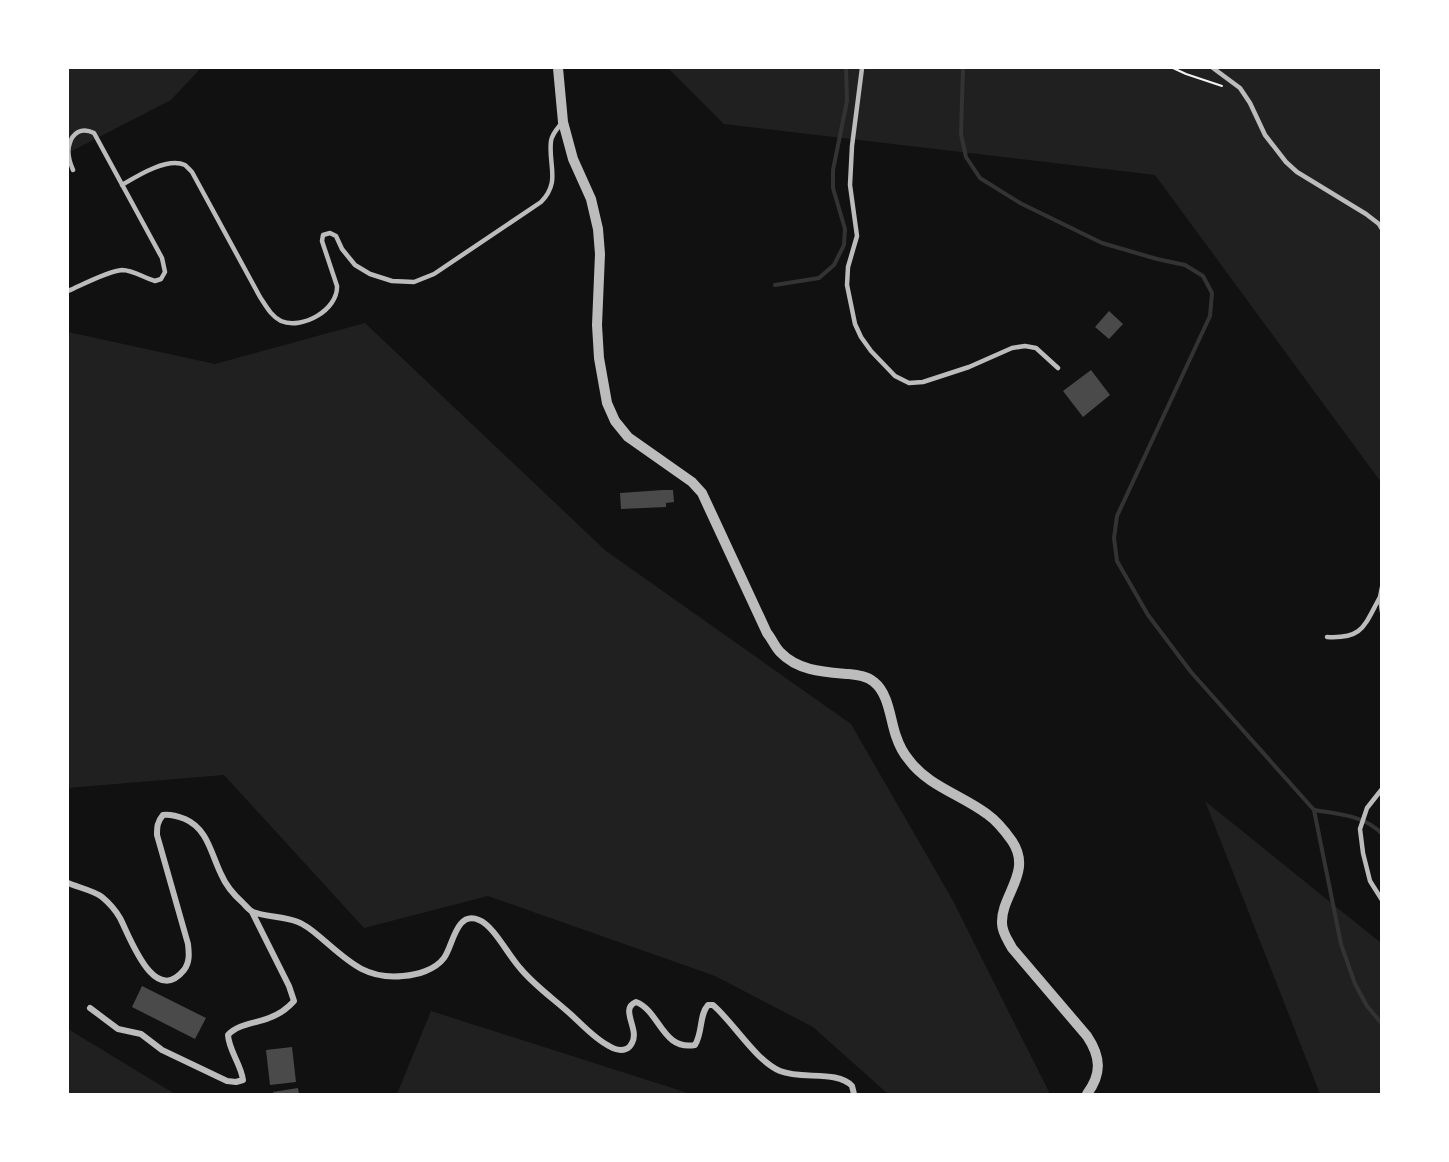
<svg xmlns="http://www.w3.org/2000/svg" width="1449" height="1162" viewBox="0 0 1449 1162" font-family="Roboto,sans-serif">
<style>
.green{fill:#202020}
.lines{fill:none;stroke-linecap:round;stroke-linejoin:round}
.stream{stroke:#333;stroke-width:4}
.building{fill:#4a4a4a}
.path{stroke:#f5f5f5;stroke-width:2}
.service{stroke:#bcbcbc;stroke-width:4.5}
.minor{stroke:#bcbcbc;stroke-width:6}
.tertiary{stroke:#bcbcbc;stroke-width:10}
</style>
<rect width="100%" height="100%" fill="#111"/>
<path class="green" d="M68,68H201L171,100L68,153Z
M668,68H1381V482L1155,175L724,124Z
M365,323L606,551L851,724L952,899L1049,1092L1048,1094H888L813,1027L715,976L488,896L364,928L224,775L68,788V332L215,364Z
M1205,801L1381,943V1094H1320Z
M431,1011L691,1094H693H397Z
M68,1029L175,1094H68Z"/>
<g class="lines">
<path class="stream" d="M963,68L961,134L966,157L980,178L1020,203L1102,243L1157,259L1185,265L1203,276L1212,293L1210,316L1117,516L1114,538L1117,561L1148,615L1191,672L1314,810L1341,944L1355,984L1367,1006L1382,1024
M775,285L819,278L834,265L844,245L845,229L833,188V170L847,101L846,68
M1314,810C1337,814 1365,815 1382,834"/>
</g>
<path class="building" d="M1109,311L1123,324L1109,339L1095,327Z
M1091,370L1110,395L1083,417L1063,391Z
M663,490H673L674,502L666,503V507L621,509L620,493Z
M142,986L206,1018L195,1039L132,1007Z
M292,1047L296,1082L270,1085L266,1050Z
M298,1088L299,1094H273V1092Z"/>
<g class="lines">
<path class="path" d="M1173,68L1186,74L1222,86"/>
<path class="service" d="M862,68L852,146L850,185L857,236L848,267L847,285L855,324L861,337L871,351L895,376L909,383L923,382L969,367L1012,348L1025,346L1036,348L1058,368
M1213,68L1240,88L1250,103L1265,135L1286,162L1297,172L1366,214L1379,224L1382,229
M122,185C137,176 167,157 185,165C186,166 190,170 192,172L260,297C266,306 271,316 281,321C302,330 338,310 337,286L322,241L323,235L330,233L336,236L342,249L355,265L370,274L392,281L414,282L434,274L541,202C561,182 548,165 551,141C552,134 557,129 561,124
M68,291C82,285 108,271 122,270C133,270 144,278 155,281L161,279L165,272L162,258L94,133C82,127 72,132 69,146C67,154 70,163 73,170
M1382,587L1380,597L1382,612
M1327,637C1363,639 1364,626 1380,597
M1382,789L1367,808L1360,829L1363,853L1370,881L1382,900"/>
<path class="minor" d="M68,883C77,887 95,891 102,897C108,902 116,911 120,918C130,937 154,1007 184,970C190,962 189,953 188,944L157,835C157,827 157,822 163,815C171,814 177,816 185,819C208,829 211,854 221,874C226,886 234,895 243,903C246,906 249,910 253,912C265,917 284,916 298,922C306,925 313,931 320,937C347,960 365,980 403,976C417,975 435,970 444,958C453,946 456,910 479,920C494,926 508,955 520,968C533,984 551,997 567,1011C580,1022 593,1038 609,1046C614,1049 621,1051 626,1049C629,1048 631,1045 632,1043C640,1029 619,1009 636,1002C660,1011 662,1051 695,1045C703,1032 699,1015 708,1005H713C733,1022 756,1061 780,1071C802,1080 837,1070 852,1086L854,1094
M90,1008L118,1029L141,1034L162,1050L227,1081L236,1082L243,1080C241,1064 229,1051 228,1035C237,1024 257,1023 269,1018C280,1014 287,1009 294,1001L289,986L252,912"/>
<path class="tertiary" d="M558,68L563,122L573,159L591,199L598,229L600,254L597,325L599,358L607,403L615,421L628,437L692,482L702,493L767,633C772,639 775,647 780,652C798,671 824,672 848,674C857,675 867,676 874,682C889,694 890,719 896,736C899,745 903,753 909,760C928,786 962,795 987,814C997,821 1005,831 1012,841C1033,872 1001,895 1002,923C1002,933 1008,940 1012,948L1087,1036C1101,1057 1102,1074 1087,1094"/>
</g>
<rect width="1449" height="1162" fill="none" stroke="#ffffff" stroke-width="138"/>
</svg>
